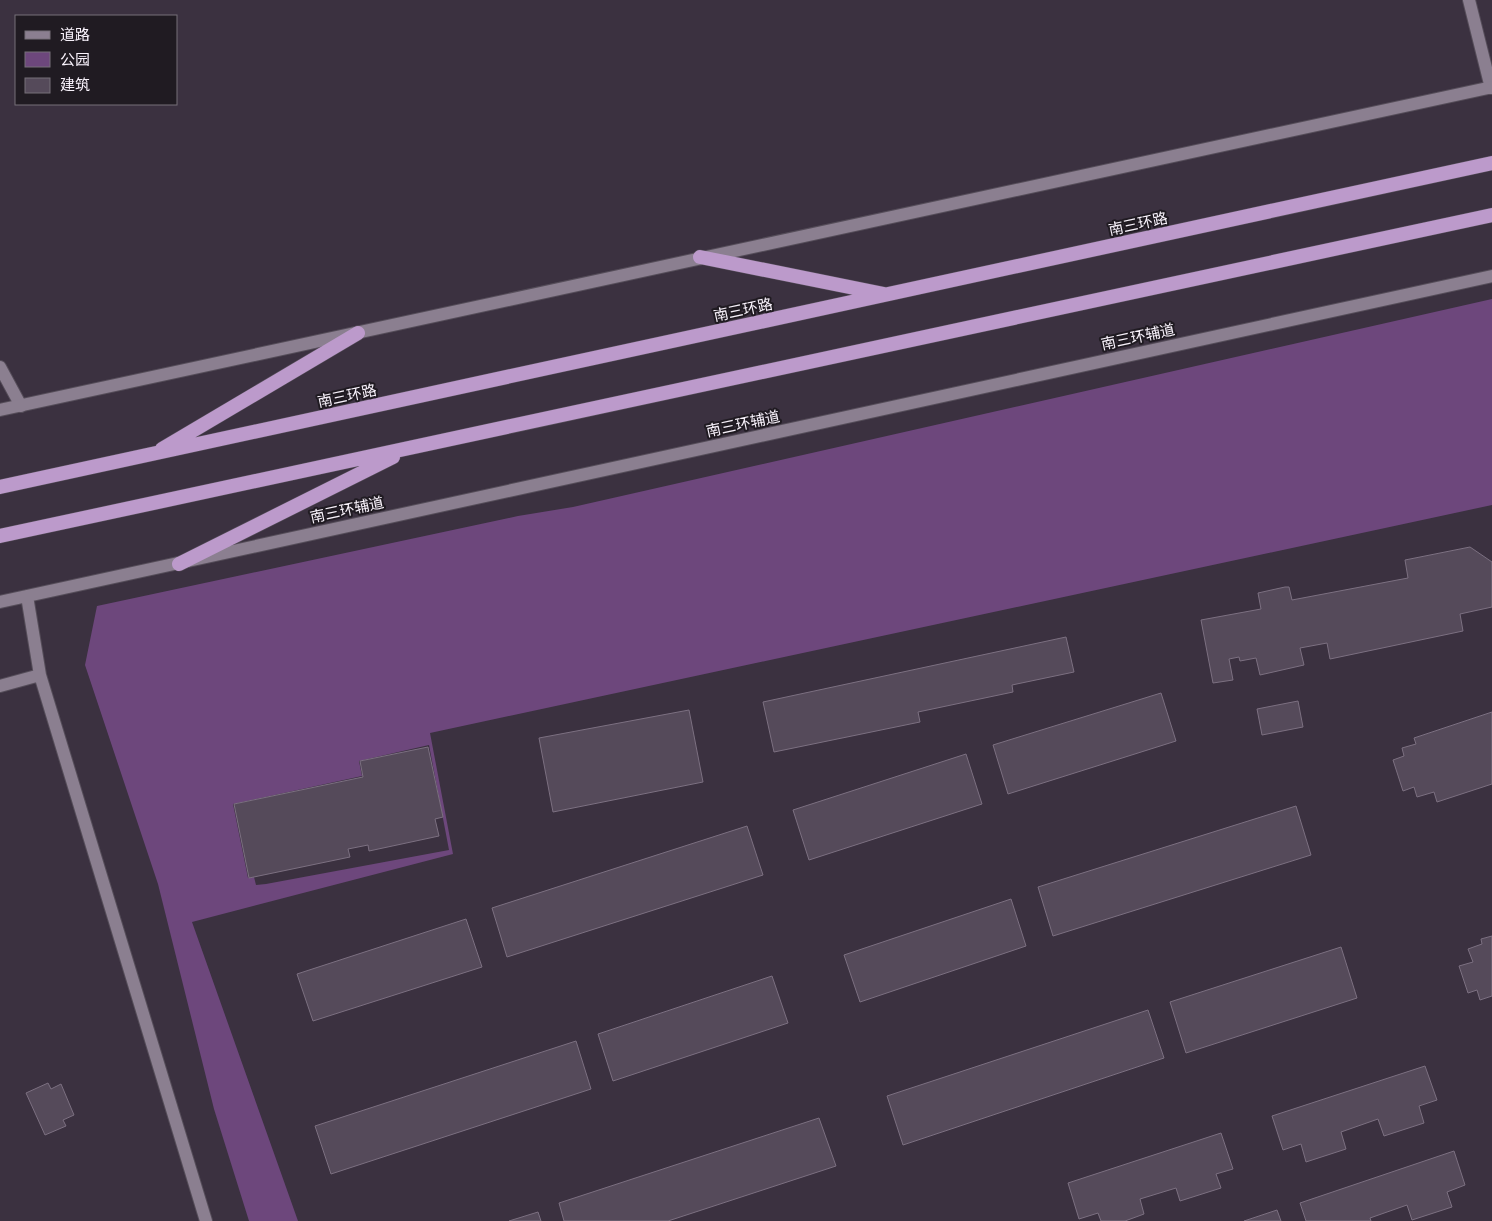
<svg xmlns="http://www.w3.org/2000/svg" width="1492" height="1221" viewBox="0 0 1492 1221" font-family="'Alegreya Sans','Noto Sans SC',sans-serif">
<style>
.green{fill:#6d477c;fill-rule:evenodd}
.building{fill:#554a5a;stroke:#7c7081}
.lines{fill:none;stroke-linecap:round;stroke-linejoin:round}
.tertiary-casing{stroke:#554d59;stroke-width:14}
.secondary-casing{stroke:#554d59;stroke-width:14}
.trunk-casing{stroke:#554d59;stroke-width:15}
.tertiary{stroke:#8b7f90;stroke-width:12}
.secondary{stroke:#8b7f90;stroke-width:12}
.trunk{stroke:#bc9acb;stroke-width:14}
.labels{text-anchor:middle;stroke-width:4;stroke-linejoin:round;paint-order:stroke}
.street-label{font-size:15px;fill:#f8f2fb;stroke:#201b22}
</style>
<rect width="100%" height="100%" fill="#3b3140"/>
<path class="green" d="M1492,299V505L430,733L453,854L192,922L298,1221H249L214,1109L158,884L85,665L97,606L518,516L573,507ZM429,745L449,850L266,884L256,885L254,877L248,878L233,804L362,776L359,761Z"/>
<path class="building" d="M1470,547L1492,562V607L1460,614L1463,631L1330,659L1327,643L1300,648L1304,665L1260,675L1256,658L1240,661L1239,657L1229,659L1233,680L1213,683L1201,620L1261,609L1258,593L1285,587H1289L1292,600L1408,578L1405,560Z
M1066,637L1074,672L1012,685L1013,692L918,712L920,722L774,752L763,702Z
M1161,693L1176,741L1008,794L993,745Z
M1298,701L1303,727L1262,735L1257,709Z
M689,710L703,782L553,812L539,738Z
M1492,712V784L1437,802L1434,792L1417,797L1414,787L1403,791L1393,760L1404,756L1402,748L1416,744L1414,738Z
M428,747L443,817L435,819L439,836L369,851L368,845L348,849L350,857L249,878L234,804L363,777L360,761Z
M966,754L982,804L809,860L793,810Z
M1296,806L1311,855L1053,936L1038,887Z
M747,826L763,875L507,957L492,908Z
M1011,899L1026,946L860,1002L844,955Z
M466,919L482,967L313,1021L297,974Z
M1492,936V996L1480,1000L1477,990L1468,993L1459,966L1473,962L1468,949L1482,944L1481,939Z
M1341,947L1357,998L1186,1053L1170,1002Z
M772,976L788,1023L613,1081L598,1034Z
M1148,1010L1164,1058L903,1145L887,1096Z
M576,1041L591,1089L331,1174L315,1126Z
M1425,1066L1437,1100L1419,1106L1424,1123L1384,1136L1378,1119L1341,1132L1346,1149L1306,1162L1301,1144L1283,1150L1272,1116Z
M48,1083L51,1089L61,1084L74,1115L63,1120L66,1126L45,1135L26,1093Z
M819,1118L836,1166L668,1221H564L559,1203Z
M1221,1133L1233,1169L1216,1174L1221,1188L1180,1201L1176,1188L1140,1199L1144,1214L1125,1221H1101L1098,1213L1079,1219L1068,1183Z
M1454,1151L1465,1185L1447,1192L1452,1207L1412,1220L1407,1205L1370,1218L1371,1221H1306L1300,1203Z
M1277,1210L1281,1221H1244Z
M538,1212L541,1221H509Z"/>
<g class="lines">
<g class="tertiary-casing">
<path id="tertiary" d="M1469,0L1491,88
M0,367L21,406"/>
</g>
<g class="secondary-casing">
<path id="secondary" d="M0,410L1492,87
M27,596L40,675L206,1221
M0,602L1492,276
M0,686L40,675"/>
</g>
<g class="trunk-casing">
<path id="trunk" d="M700,257L884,294
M162,449L358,333
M0,487L1492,163
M0,536L1492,215
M179,564L393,457"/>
</g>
<use href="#tertiary" class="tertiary"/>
<use href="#secondary" class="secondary"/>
<use href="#trunk" class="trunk"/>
</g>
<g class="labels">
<g class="street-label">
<text transform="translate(1138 224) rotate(-12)" y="5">南三环路</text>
<text transform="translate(743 310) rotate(-12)" y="5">南三环路</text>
<text transform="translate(1138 337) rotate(-12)" y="5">南三环辅道</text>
<text transform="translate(347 396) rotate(-12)" y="5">南三环路</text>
<text transform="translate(743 424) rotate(-12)" y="5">南三环辅道</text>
<text transform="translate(347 510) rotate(-12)" y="5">南三环辅道</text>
</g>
</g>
<rect x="15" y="15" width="162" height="90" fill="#201b22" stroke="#767179"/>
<rect x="25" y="31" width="25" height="8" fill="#8b7f90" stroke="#767179"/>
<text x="60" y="40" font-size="15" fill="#f8f2fb">道路</text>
<rect x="25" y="52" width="25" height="15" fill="#6d477c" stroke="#767179"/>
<text x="60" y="65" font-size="15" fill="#f8f2fb">公园</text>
<rect x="25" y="78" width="25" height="15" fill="#554a5a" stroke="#767179"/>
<text x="60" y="90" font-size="15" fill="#f8f2fb">建筑</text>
</svg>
